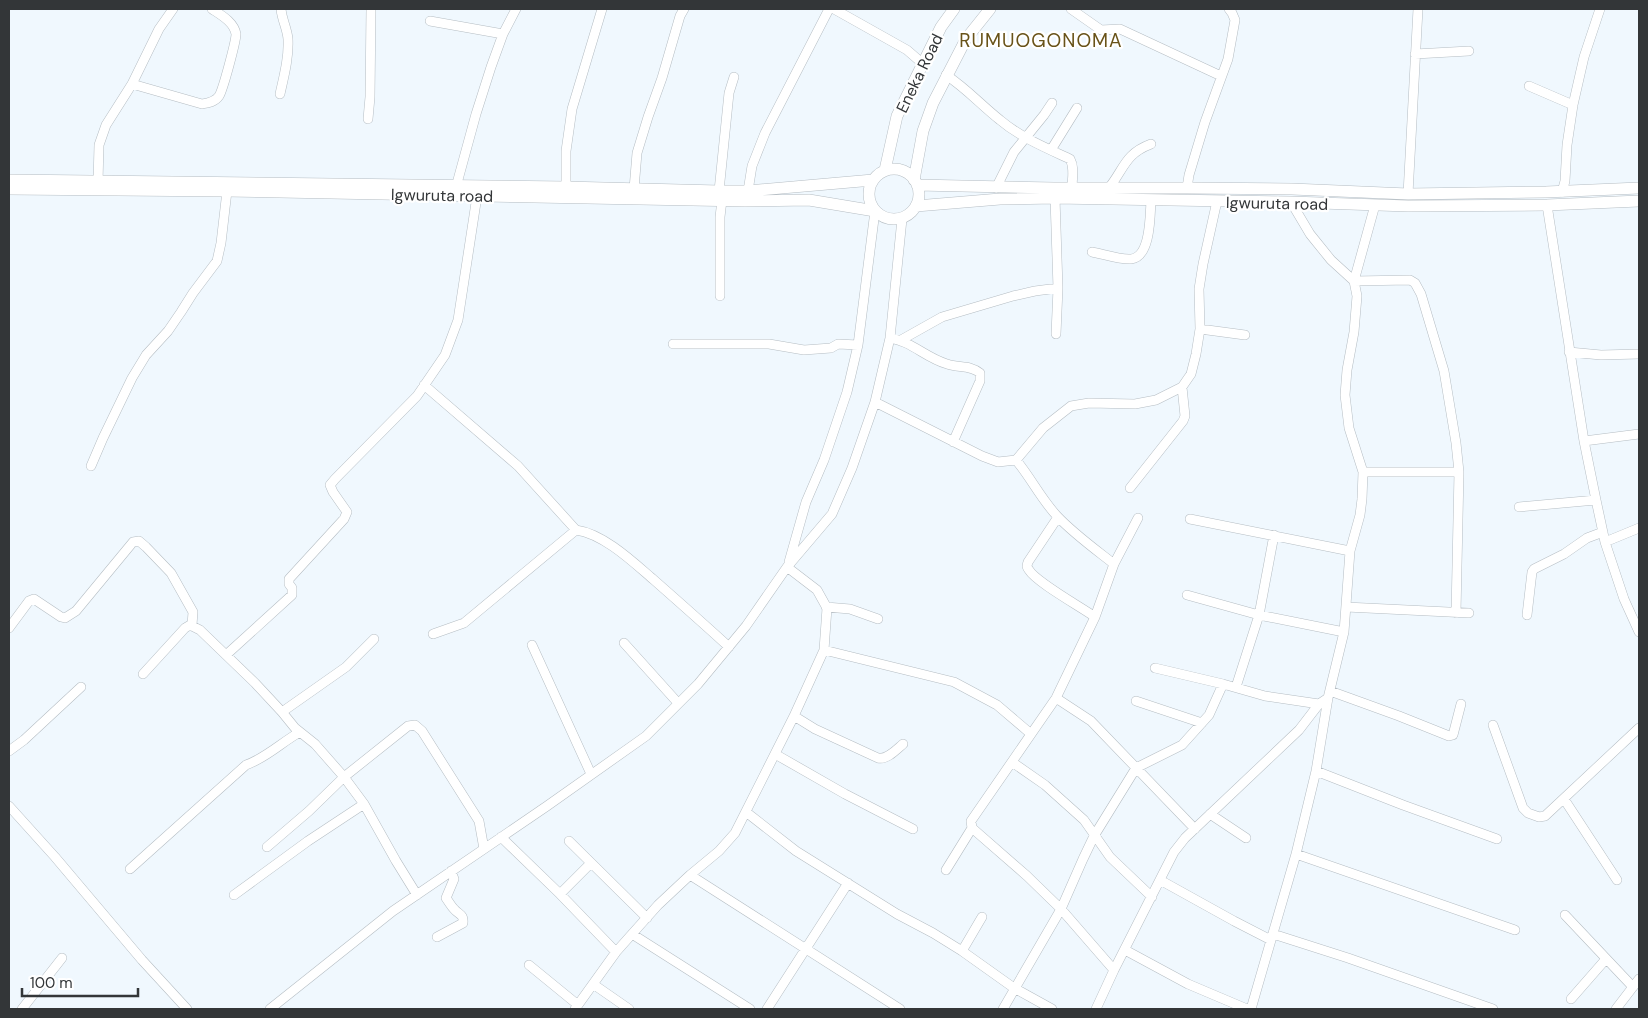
<svg xmlns="http://www.w3.org/2000/svg" width="1648" height="1018" viewBox="0 0 1648 1018" font-family="'DM Sans',sans-serif">
<style>
.lines{fill:none;stroke-linecap:round;stroke-linejoin:round}
.minor-casing{stroke:#b5bdc3;stroke-width:10}
.major-casing{stroke:#b5bdc3;stroke-width:12}
.minor{stroke:#fff;stroke-width:9}
.major{stroke:#fff;stroke-width:11}
.labels{text-anchor:middle;stroke-width:4.5;stroke-linejoin:round;paint-order:stroke}
.street-label{font-size:16px;fill:#333638;stroke:#fff}
.quarter-label{font-size:19px;letter-spacing:1px;fill:#695319;stroke:#fff}
</style>
<rect width="100%" height="100%" fill="#f0f8fe"/>
<g class="lines">
<g class="minor-casing">
<path id="minor" d="M834,9L907,50L922,63
M1071,9L1101,30L1120,29L1221,76
M430,21L503,34
M1415,54L1469,51
M946,75C966,88 981,105 1000,120C1020,137 1046,148 1070,159C1075,168 1072,179 1072,188
M132,84L202,104C208,103 215,102 219,96C223,90 236,41 236,34C234,22 221,15 212,9
M1529,86L1573,105
M280,94C284,76 289,57 288,39C287,28 282,20 281,9
M368,119L370,97L371,9
M1051,150L1077,108
M98,182L99,145L106,125L132,84L159,29L173,9
M456,187L476,114L491,67L503,34L516,9
M566,187V151L572,109L602,9
M996,188L1014,152L1044,115L1052,103
M1187,188L1189,175L1205,122L1228,59L1235,20L1232,13L1229,9
M634,189L637,153L648,117L662,78L680,16L684,9
M1108,189C1124,170 1124,154 1151,144
M719,191L729,93L734,77
M748,191L752,166L765,133L829,9
M1562,192L1565,181L1567,145L1573,105L1584,57L1600,9
M1408,194L1418,9
M1055,198L1058,288L1056,334
M1375,205L1354,281L1410,280L1415,283L1421,294L1444,371L1456,443L1459,472L1456,613
M1547,205L1584,441L1596,500L1605,542L1624,599L1639,632
M1092,252C1103,254 1120,260 1131,259C1151,257 1150,215 1151,200
M720,296V217L722,200
M1200,329L1245,335
M890,338C911,341 926,358 947,364C958,368 971,365 980,373V381L953,442
M901,340L942,317L1013,296L1035,291L1058,288
M673,344H769L804,350L831,348L838,344L858,345
M1569,352L1601,355L1639,354
M424,385L518,466L576,530
M875,402L982,456L998,462L1016,460C1031,478 1041,499 1057,516C1074,534 1095,549 1114,564
M1584,441L1639,434
M1016,460L1043,428L1071,406L1089,403L1135,404L1156,400L1182,387L1191,374L1196,354L1200,329L1199,289L1203,264L1217,201
M91,466L103,438L132,378L146,355L168,331L181,312L193,293L217,261L221,243L227,191
M1363,472H1459
M1130,488L1183,421L1185,416L1182,387
M1519,507L1596,500
M1058,517L1028,562C1027,566 1026,566 1029,570C1036,582 1081,607 1095,617
M1190,519L1350,551
M1605,542L1639,528
M789,562L806,502L824,460L847,392L858,345L875,211
M1187,595L1259,615L1344,632
M826,607L850,609L878,619
M1346,607L1469,613
M1527,615L1532,572L1534,569L1564,554L1587,538L1603,532
M9,628L29,601L34,599L61,617L65,618L76,611L133,542L139,541L146,547L171,573L193,612L192,625
M433,634L464,623L576,530C604,534 633,562 654,580C679,602 704,624 729,647
M624,643L678,703
M532,645L591,774
M824,650L954,682L997,705L1031,734
M226,655L292,595V588L289,584V579L344,519L347,512L333,492L330,485L335,479L417,396L445,355L458,320L477,196
M1155,668L1223,684L1265,696L1319,704
M143,674L185,628L190,625L200,630L255,683L282,712L295,728L315,744L344,777L364,804L396,861L417,895
M1236,687L1259,615L1274,535
M1330,691L1399,716L1449,736L1453,735L1461,704
M1056,698L1091,721L1195,829
M1136,701L1202,723
M282,712L346,667L374,639
M794,716L815,729L878,758C887,760 896,750 903,744
M1493,725L1523,808L1528,813L1539,817L1545,816L1639,728
M9,751L24,740L81,687
M775,754L845,794L913,829
M1012,762L1045,785L1084,820L1110,857L1152,897
M1316,771L1403,805L1497,839
M1564,799L1617,880
M9,806L55,857L142,960L187,1009
M746,812L796,851L897,914L933,933L962,951L1014,988L1052,1009
M1210,814L1246,838
M501,837L560,894L616,952
M569,841L647,918
M267,847L309,811L344,777L408,726L415,725L422,731L479,821L484,849
M1296,854L1515,930
M130,869L246,765C266,758 282,742 300,732
M946,870L972,828
M690,875L900,1009
M1160,880L1234,921L1271,940
M560,894L591,863
M234,895L308,841L364,804
M1565,915L1633,987
M632,934L750,1009
M1273,934L1348,958L1493,1009
M437,937L463,923C464,914 459,915 454,909C451,906 449,902 446,898L454,879L451,871
M1125,950L1188,984L1247,1009
M962,951L982,917
M529,965L578,1005
M1114,970L1061,909L1027,876L972,828L971,821L1056,698L1095,617L1114,564L1138,518
M593,984L629,1009
M1571,999L1606,959
M22,1009L62,958
M270,1009L393,911L547,806L646,736L698,684L746,626L787,567L832,514L852,468L875,402L890,338L902,219
M575,1009L616,952L632,934L658,905L690,875L719,851L735,833L794,716L824,650L827,608L817,590L787,567
M767,1009L848,883
M1003,1009L1061,909L1083,859L1094,836L1136,768L1182,745L1209,715L1223,684
M1096,1009L1114,970L1174,852L1185,838L1299,730L1319,704L1328,698
M1251,1009L1296,854L1316,771L1328,698L1344,632L1350,551L1360,515L1362,499L1363,472L1349,428L1345,395L1347,370L1354,332L1357,296L1354,281L1331,260L1310,234L1291,202
M1616,1009L1639,979"/>
</g>
<g class="major-casing">
<path id="major" d="M869 194a25 25 0 1 1 50 0a25 25 0 1 1-50 0Z
M885,170L897,116L941,27L954,9
M9,180L566,187L719,191H748L873,180
M914,180L923,131L933,103L966,39L990,9
M917,185L1054,188H1187L1292,189L1408,194L1546,192L1639,188
M9,189L227,191L745,201L809,200L875,211
M916,206L1000,199L1055,198L1291,202L1408,206L1547,205L1639,201"/>
</g>
<use href="#minor" class="minor"/>
<use href="#major" class="major"/>
</g>
<g class="labels">
<g class="street-label">
<text transform="translate(919 73) rotate(-64)" y="6">Eneka Road</text>
<text transform="translate(442 195) rotate(1)" y="6">Igwuruta road</text>
<text transform="translate(1277 203) rotate(1)" y="6">Igwuruta road</text>
</g>
<g class="quarter-label">
<text x="1041" y="47">RUMUOGONOMA</text>
</g>
</g>
<rect width="1648" height="1018" fill="none" stroke="#333638" stroke-width="20"/>
<path d="M22 988v8h116v-8" fill="none" stroke="#333638" stroke-width="2.5"/>
<text x="30" y="988" font-size="15" fill="#333638" stroke="#ffffff" stroke-width="4" paint-order="stroke">100 m</text>
</svg>
